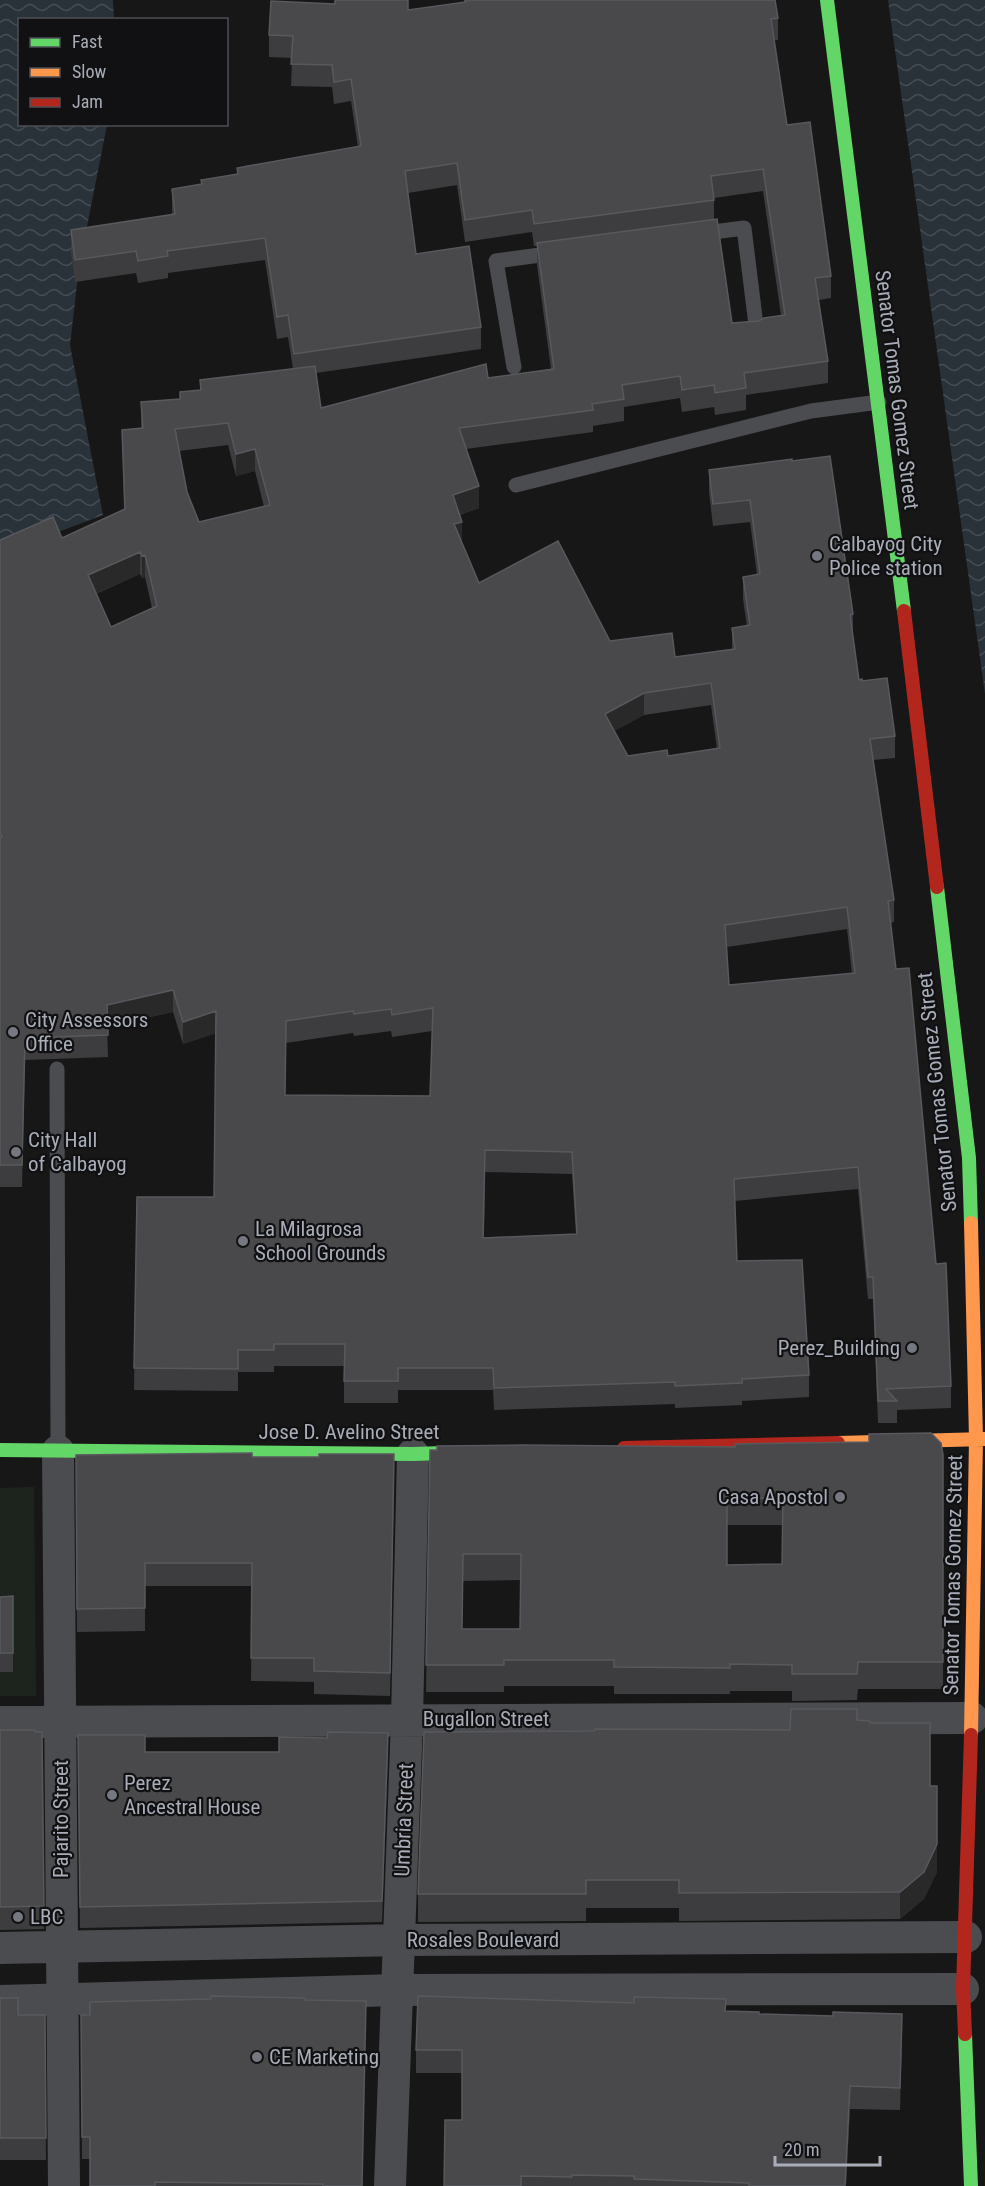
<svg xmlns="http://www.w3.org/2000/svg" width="985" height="2186" viewBox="0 0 985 2186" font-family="'Roboto Condensed',sans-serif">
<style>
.green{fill:#1d241e}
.water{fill:url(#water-waves)}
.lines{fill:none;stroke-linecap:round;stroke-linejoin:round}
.lane{stroke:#4b4c50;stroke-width:15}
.street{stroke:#4b4c50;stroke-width:32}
.fast{stroke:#63d668;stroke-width:14}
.slow{stroke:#ff974d;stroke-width:14}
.jam{stroke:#b3261e;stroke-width:14}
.wall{fill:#3d3d3f;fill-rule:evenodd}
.shaded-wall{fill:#29292a}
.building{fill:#49494c;stroke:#58595d;stroke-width:1.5;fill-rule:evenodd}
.poi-dot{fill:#757880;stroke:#111113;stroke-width:2}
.labels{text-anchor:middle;stroke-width:4.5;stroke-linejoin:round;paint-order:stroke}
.street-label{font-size:21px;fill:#a8adb8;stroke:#111113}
.poi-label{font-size:21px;fill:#a8adb8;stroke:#111113;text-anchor:start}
</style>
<defs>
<pattern id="water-waves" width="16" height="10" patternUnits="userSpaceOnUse" patternTransform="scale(1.5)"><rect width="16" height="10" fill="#2a3239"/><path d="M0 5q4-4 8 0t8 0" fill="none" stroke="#464d54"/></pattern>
</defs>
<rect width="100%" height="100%" fill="#171717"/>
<path class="green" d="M34,1487L36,1696H0V1488Z"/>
<path class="water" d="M0,0H113L114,19L20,20V124L107,125L79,267L70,345L103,515L0,554Z
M888,0H985V694Z"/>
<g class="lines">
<path class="lane" d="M698,234L744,228L757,333
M514,367L496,261L555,253
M516,485L811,411L879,402
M57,1069L58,1451"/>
<path class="street" d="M58,1451L64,2186
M0,1722L972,1718
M0,1948L400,1940L966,1937
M0,2001L397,1990L963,1989
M390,2186L407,1719L413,1454"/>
<path class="fast" d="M827,0L904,611
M937,887L969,1158L971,1223
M0,1450L413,1454L476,1452
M965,2034L971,2186"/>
<path class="slow" d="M971,1223L976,1439L971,1735
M838,1443L985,1439"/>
<path class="jam" d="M904,611L937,887
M624,1448L838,1443
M965,2034L963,1989L971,1735"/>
</g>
<path class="wall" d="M464,0H775L778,18V40H774L787,125L831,276V298L819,300L828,361V383L746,395V410L715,415L714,407L682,412L680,398L624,407V421L593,426V432L466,449L479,508L460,515L462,544L479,583L610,641L675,657L732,649V628L747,626L743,599V577L757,575L750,522L713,526L709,492V470L792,461L853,614V636L859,680L862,681L895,736V758L873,760L894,900V922L890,923L936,1264L951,1386V1408L897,1410V1423H878L873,1299H868L858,1189L735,1201L737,1261L809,1375V1397L742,1401V1405L675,1408V1404L494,1410L493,1390H398V1403H344V1366H274V1372H238V1391L134,1390L137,1197H214L216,1033L183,1044L173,1012L107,1026L108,1057L25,1060L22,1187H0V540L62,538L124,510L122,430L141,428V402L180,399V392L200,390V380L293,369L288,337L277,339L265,260L168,273V278L138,283L136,273L75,282L71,252V230L172,215V189L201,184V180L237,174V168L358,147L351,101L334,104L332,87L291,86L292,58L269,57V35L408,10L464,2ZM457,185L465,242L532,232L534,246H537V265L551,369L488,378L321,408L316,373L481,349V327L416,254L408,193ZM763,191L781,315L759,321L732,323L714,220V198ZM228,445L236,476L255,471L264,507L199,522L187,492L179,451ZM140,574L142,578L145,577L152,608L111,627L96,594ZM711,705L717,749L668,756H628L614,731L644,715ZM847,929L852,974L729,985L727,947ZM391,1031L392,1037L432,1031L430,1096L285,1095L286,1043L353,1033L354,1036ZM485,1172L572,1174L576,1234L484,1238Z
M430,1450L943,1455V1689H858L857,1700L792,1701V1691H730V1694H614V1686H504V1692H426ZM727,1525H783L782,1564L727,1565ZM521,1580L520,1629H462L463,1581Z
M76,1455L252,1457L394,1477L390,1696L314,1694V1682L251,1681L252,1586H145V1631L77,1632Z
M13,1596V1672H0V1597Z
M857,1720L870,1723L930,1786L937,1872L924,1899L900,1919L679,1921V1908H586V1921L418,1922V1894L790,1730Z
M0,1730L42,1732L44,1929L0,1930Z
M78,1735L145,1752L388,1754L382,1922L80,1928Z
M0,1998L18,2015H45L46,2160H0Z
M305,2000L363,2186H90V2159H82L81,2038L90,2015Z
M726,2011L759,2014L902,2036L900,2110L850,2109L846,2186H444L462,2120V2073H416V2050Z"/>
<path class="shaded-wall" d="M255,449V471L236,476V454Z
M479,486V508L453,517V495Z
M462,522V544L454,524Z
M140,552V574L88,597V575Z
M145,555V577L142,578V556Z
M644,693V715L605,736V714Z
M173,990V1012L107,1027V1005Z
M216,1011V1033L183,1044V1022Z
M394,1454V1477L390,1696V1673Z
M388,1733V1754L382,1922V1901Z
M937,1786V1872L924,1899L900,1919V1892Z
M902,2014V2036L900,2110V2088Z
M850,2086V2109L846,2186H845Z"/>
<path class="building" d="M335,0H408V10L466,2L465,0H775L778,18L771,19L787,125L810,122L831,276L815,278L828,361L744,373L746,388L715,393L714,385L682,390L680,376L622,385L624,399L592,404L593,410L459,428L479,486L453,495L462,522L454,524L479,583L558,541L610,641L672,633L675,657L735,649L732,628L750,625L743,577L760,574L750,500L713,504L709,470L792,459V461L830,456L853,614L850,615L859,680L862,679V681L887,678L895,736L870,739L894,900L888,901L896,969L909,968L936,1264L946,1263L951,1386L886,1389L897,1401H878L873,1277H868L858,1167L734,1179L737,1261L802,1260L809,1375L742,1379V1383L675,1386V1382L494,1388L493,1368H398V1381H344L345,1344H274V1350H238V1369L134,1368L137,1197H214L216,1011L183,1022L173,990L107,1005L108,1035L25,1038L22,1165H0V837H2L0,833V540L53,517L62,538L125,509L122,430L143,428L141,402L180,399V392L201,390L200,380L315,366L321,408L486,364L488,378L554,369L537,243L717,219L732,323L759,321L764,318L785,315L763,169L711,176L714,200L534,224L532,210L465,220L457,163L405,171L416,254L469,246L481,327L294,354L288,315L277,317L265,238L167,251L168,256L138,261L136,251L75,260L71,230L175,214L172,189L202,184L201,180L238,174L237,168L361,146L351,79L334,82L332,65L291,64L293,36L269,35L271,1L335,4ZM228,423L236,454L255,449L270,505L199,522L187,492L175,429ZM140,552L142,556L145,555L157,606L111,627L88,575ZM711,683L720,748L668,756L667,750L628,756L605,714L644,693ZM847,907L855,973L729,985L725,925ZM433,1008L430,1096L285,1095L286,1021L353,1011L354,1014L391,1009L392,1015ZM485,1150L572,1152L577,1234L483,1238Z
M931,1433L941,1443L943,1455V1662H858L857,1674H792V1665L730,1664V1668L614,1667V1660H504V1665H426L430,1450H437V1446L522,1445L735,1447V1444L869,1442V1434ZM783,1498L782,1564L727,1565V1499ZM463,1554H521L520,1629H462Z
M252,1453V1457H319V1454H394L390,1673L314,1671V1658H251L252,1563H145V1608L77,1609L76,1455Z
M13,1596V1653H0V1597Z
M791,1709H857V1720L870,1721V1723H930V1786H937V1844L924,1872L900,1892L679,1893V1880H586V1894H418L424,1732L594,1731L595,1729L790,1730Z
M0,1730H35V1732H42L44,1906L0,1907Z
M328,1732L388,1733L382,1901L80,1907L78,1735H145V1752H279V1737L327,1738Z
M211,1996L305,1998V2000L366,2001L362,2186H323V2184L155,2182V2186H90V2137H82L81,2015H90V2002L211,1999Z
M418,1996L634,2003V1997L726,1999L725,2011L759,2012V2014L833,2016V2012L902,2014L900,2088L850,2086L845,2186H749V2183L634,2179V2176L572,2175V2177L521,2176V2186H444L445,2120H462V2050H416Z
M0,1998H18V2015H45L46,2138H0Z"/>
<g class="poi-dot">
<circle cx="817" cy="556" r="6"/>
<circle cx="13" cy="1032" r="6"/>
<circle cx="16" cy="1152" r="6"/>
<circle cx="243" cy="1241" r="6"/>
<circle cx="912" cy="1348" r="6"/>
<circle cx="840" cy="1497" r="6"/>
<circle cx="112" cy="1795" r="6"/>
<circle cx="18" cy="1917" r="6"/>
<circle cx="257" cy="2057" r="6"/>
</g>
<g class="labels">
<g class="street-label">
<text transform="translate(897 390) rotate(83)" y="7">Senator Tomas Gomez Street</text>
<text transform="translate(937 1092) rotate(-96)" y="7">Senator Tomas Gomez Street</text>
<text x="349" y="1439">Jose D. Avelino Street</text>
<text transform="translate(953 1575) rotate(-89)" y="7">Senator Tomas Gomez Street</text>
<text x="486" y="1726">Bugallon Street</text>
<text transform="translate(61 1819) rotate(-90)" y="7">Pajarito Street</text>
<text transform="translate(404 1820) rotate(-88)" y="7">Umbria Street</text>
<text x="483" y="1947">Rosales Boulevard</text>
</g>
<g class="poi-label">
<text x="829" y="551">Calbayog City<tspan x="829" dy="24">Police station</tspan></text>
<text x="25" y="1027">City Assessors<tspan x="25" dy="24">Office</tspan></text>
<text x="28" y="1147">City Hall<tspan x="28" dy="24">of Calbayog</tspan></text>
<text x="255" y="1236">La Milagrosa<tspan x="255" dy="24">School Grounds</tspan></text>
<text x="900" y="1355" text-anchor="end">Perez_Building</text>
<text x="828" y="1504" text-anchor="end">Casa Apostol</text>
<text x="124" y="1790">Perez<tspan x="124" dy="24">Ancestral House</tspan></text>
<text x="30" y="1924">LBC</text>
<text x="269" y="2064">CE Marketing</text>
</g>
</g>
<rect x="18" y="18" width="210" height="108" fill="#111113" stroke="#4d4f55" stroke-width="1.5"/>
<rect x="30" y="38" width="30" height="9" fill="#63d668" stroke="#4d4f55" stroke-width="1.5"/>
<text x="72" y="48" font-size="18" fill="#a8adb8">Fast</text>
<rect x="30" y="68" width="30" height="9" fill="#ff974d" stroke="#4d4f55" stroke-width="1.5"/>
<text x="72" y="78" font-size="18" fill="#a8adb8">Slow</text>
<rect x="30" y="98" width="30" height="9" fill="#b3261e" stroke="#4d4f55" stroke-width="1.5"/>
<text x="72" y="108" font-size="18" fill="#a8adb8">Jam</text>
<path d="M775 2156v9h105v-9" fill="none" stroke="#a8adb8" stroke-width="3"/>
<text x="784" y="2156" font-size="18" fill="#a8adb8" stroke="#111113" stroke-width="4.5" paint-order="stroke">20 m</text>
</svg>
